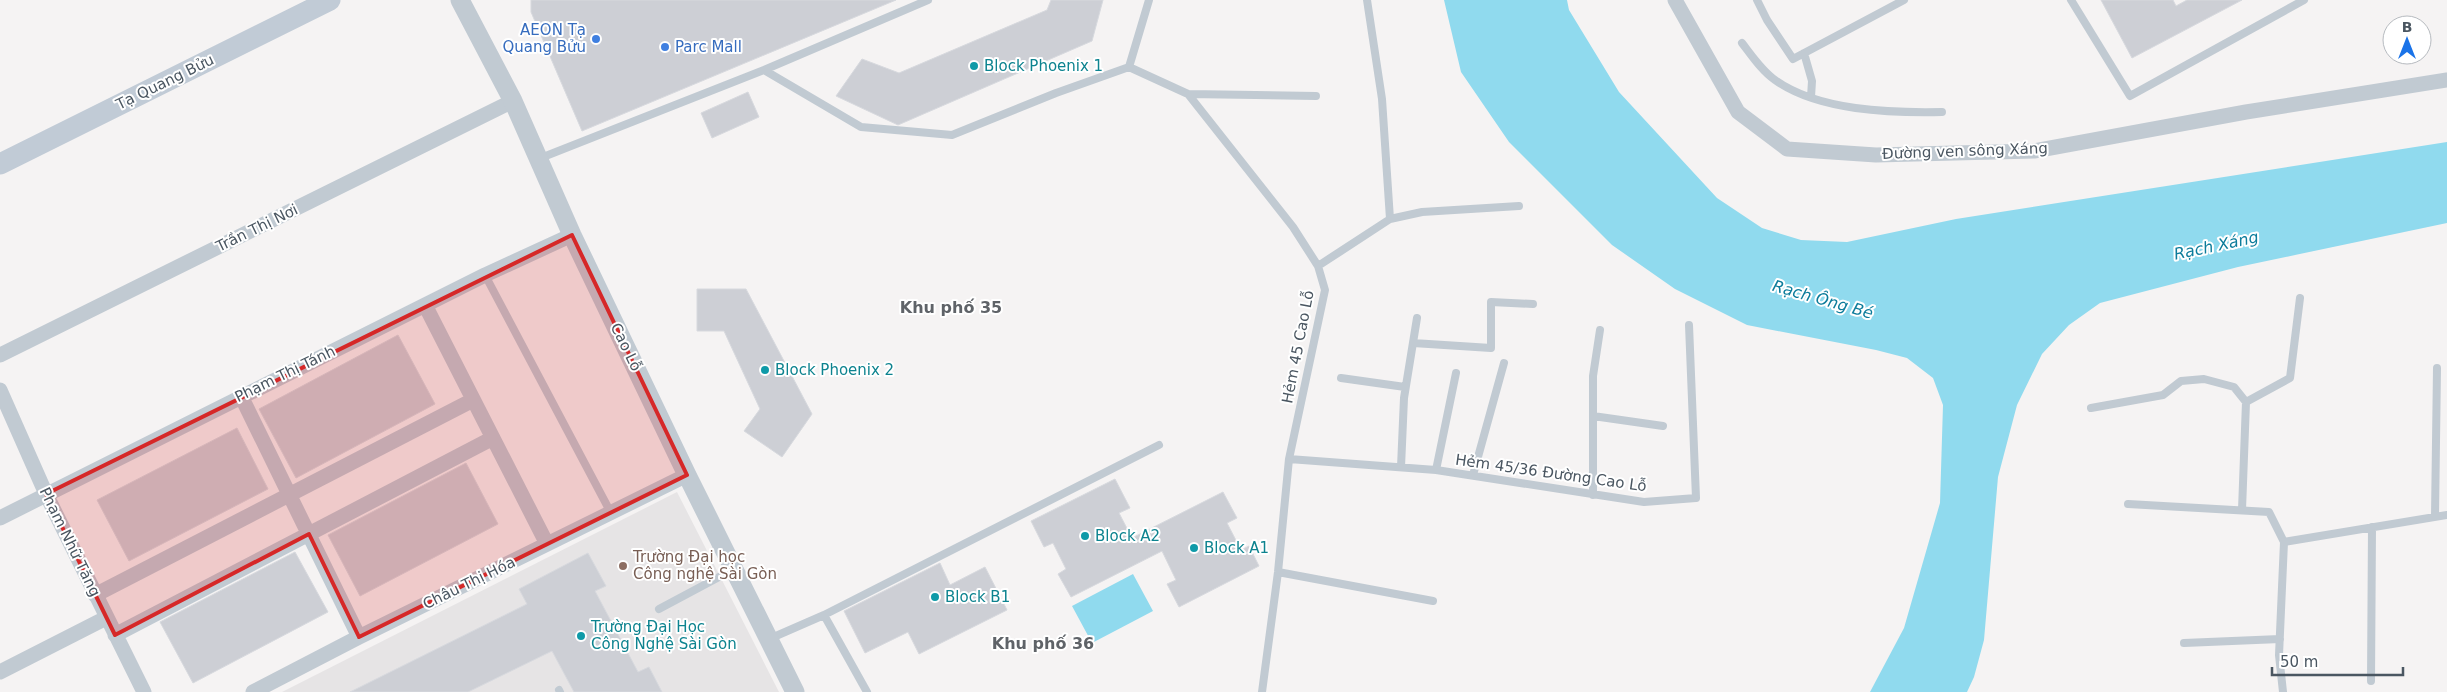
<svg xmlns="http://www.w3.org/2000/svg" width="2447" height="692" viewBox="0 0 2447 692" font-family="'DejaVu Sans',sans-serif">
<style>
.education{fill:#e6e4e5}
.water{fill:#90daee}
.building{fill:#cdcfd5;stroke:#d7d9de}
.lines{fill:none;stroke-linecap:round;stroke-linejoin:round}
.service{stroke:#c1cad2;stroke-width:8}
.minor{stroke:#c1cad2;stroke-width:15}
.tertiary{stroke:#c1cad2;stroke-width:19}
.secondary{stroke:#c1cbd6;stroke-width:21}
.marked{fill:#d62828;fill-opacity:0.2;stroke:#d62828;stroke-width:4;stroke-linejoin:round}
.shop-dot{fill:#3f7fe0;stroke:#fff;stroke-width:2}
.culture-dot{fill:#0f9aa8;stroke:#fff;stroke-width:2}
.education-dot{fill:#8d6e63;stroke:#fff;stroke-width:2}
.labels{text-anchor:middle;stroke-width:4;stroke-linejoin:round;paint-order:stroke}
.shop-label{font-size:15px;fill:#366cbe;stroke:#fff;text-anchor:end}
.culture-label{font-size:15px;fill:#0d838f;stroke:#fff;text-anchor:start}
.street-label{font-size:15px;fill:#4a5661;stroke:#fff}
.education-label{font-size:15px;fill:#785e54;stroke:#fff;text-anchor:start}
.water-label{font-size:16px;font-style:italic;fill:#0c7c9b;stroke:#fff}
.neighbourhood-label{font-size:16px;font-weight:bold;fill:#5f6368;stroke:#fff}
</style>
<rect width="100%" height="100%" fill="#f5f3f3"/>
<path class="education" d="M677,492L779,692H282Z"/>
<path class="water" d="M1444,0H1567L1569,10L1619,92L1717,198L1762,228L1801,240L1847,242L1956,219L2447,142V223L2238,267L2100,303L2069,325L2042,354L2017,405L1998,477L1984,640L1974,677L1967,692H1870L1904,628L1940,503L1943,405L1933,378L1907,358L1876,350L1747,325L1675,289L1612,245L1509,142L1461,72Z
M1133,574L1153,611L1092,643L1072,606Z"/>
<path class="building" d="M531,0H896L582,131L531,12Z
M1051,0H1103L1092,41L898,125L836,96L862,59L899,73L1047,10Z
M2101,0H2173L2176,6L2187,0H2242L2132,58Z
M748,92L759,117L712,138L701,113Z
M697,289H746L812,414L782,457L744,431L760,409L724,331H697Z
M398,335L435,404L296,478L259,409Z
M237,428L268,489L129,561L97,500Z
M466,463L498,524L360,596L328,535Z
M1115,479L1130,508L1119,513L1132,538L1223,492L1237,518L1227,523L1241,550L1249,546L1259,566L1179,607L1167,584L1176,580L1162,551L1071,597L1058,574L1066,569L1053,543L1044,547L1031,521Z
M295,552L328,612L193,683L160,622Z
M588,553L606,586L595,591L638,672L649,667L662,692H574L552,651L468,692H350L527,604L519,589Z
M940,563L950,585L985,567L1007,610L919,654L908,632L865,653L844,611Z"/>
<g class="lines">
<path class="service" d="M1757,0L1767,20L1793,59L1904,0
M2071,0L2130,96L2304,0
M1742,43C1752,56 1762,71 1775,80C1818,111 1891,113 1942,112
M1804,53L1812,81L1811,97
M1129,67L1188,94L1293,227L1318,266L1325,290L1289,459L1278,572L1262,692
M1129,67L1149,0
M764,70L928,0
M1188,94L1316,96
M538,159L764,70L861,127L952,135L1056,93L1129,67
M1390,219L1422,212L1519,206
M1318,266L1390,219L1382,99L1367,0
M485,275L611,513
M1413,343L1491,348V302L1533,304
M1341,378L1405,387
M2246,402L2290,378L2300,298
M2091,408L2163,395L2181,381L2204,379L2234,387L2246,402L2242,510
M1593,416L1663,426
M1289,459L1436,470L1644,502L1696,498L1689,325
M1401,467L1404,398L1417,318
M1436,470L1456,373
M1473,475L1504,363
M1593,495V376L1600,330
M2128,504L2269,512L2284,542
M2435,516L2437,368
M1278,572L1433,601
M659,609L734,569
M824,615L867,692
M769,639L824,615L1159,445
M2184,643L2280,639
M2371,681L2372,527
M559,690L560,692
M2283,692L2279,655L2284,542L2447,515"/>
<path class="minor" d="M1675,0L1738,112L1787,149L1876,155L2034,151L2246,112L2447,80
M425,305L547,544
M0,355L513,101
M0,390L46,494L144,692
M241,396L359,637
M0,518L485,275L572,235
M95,595L473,400
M115,635L493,438
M0,672L106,618
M253,692L359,637L687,475"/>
<path class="tertiary" d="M460,0L513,101L572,235L687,475L795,692"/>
<path class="secondary" d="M0,164L330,0"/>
</g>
<path class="marked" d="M572,235L687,475L359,637L309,534L115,635L46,494Z"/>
<g class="shop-dot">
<circle cx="596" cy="39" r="5"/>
<circle cx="665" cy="47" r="5"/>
</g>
<g class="culture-dot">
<circle cx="974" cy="66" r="5"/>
<circle cx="765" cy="370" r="5"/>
<circle cx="1085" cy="536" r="5"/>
<circle cx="1194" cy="548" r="5"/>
<circle cx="935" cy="597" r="5"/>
<circle cx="581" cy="636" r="5"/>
</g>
<circle class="education-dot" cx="623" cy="566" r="5"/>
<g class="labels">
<g class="shop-label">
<text x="586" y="35">AEON Tạ<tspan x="586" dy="17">Quang Bửu</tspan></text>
<text x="675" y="52" text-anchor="start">Parc Mall</text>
</g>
<g class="culture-label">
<text x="984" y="71">Block Phoenix 1</text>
<text x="775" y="375">Block Phoenix 2</text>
<text x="1095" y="541">Block A2</text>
<text x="1204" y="553">Block A1</text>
<text x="945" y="602">Block B1</text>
<text x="591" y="632">Trường Đại Học<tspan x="591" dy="17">Công Nghệ Sài Gòn</tspan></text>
</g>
<g class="street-label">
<text transform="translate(165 82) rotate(-26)" y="5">Tạ Quang Bửu</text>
<text transform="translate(1965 151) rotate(-2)" y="5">Đường ven sông Xáng</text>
<text transform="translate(257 228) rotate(-26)" y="5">Trần Thị Nơi</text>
<text transform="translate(626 347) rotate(64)" y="5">Cao Lỗ</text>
<text transform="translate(1298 347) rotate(-79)" y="5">Hẻm 45 Cao Lỗ</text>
<text transform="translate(285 374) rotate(-26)" y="5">Phạm Thị Tánh</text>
<text transform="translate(1551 473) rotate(8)" y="5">Hẻm 45/36 Đường Cao Lỗ</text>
<text transform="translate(70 542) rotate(64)" y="5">Phạm Nhữ Tăng</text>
<text transform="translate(469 583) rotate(-26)" y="5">Châu Thị Hóa</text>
</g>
<g class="education-label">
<text x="633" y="562">Trường Đại học<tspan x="633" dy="17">Công nghệ Sài Gòn</tspan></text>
</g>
<g class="water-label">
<text transform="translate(2216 245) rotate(-12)" y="6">Rạch Xáng</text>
<text transform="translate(1823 299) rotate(16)" y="6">Rạch Ông Bé</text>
</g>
<g class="neighbourhood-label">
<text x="951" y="313">Khu phố 35</text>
<text x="1043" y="649">Khu phố 36</text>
</g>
</g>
<g transform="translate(2407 40)"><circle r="24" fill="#ffffff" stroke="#b7bbc0"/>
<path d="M0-4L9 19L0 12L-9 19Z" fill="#1a73e8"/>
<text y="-8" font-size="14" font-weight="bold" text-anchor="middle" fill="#4a5661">B</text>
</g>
<path d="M2272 667v8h131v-8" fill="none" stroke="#4a5661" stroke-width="2.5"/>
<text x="2280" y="667" font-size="15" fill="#4a5661" stroke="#ffffff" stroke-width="4" paint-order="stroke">50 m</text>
</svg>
